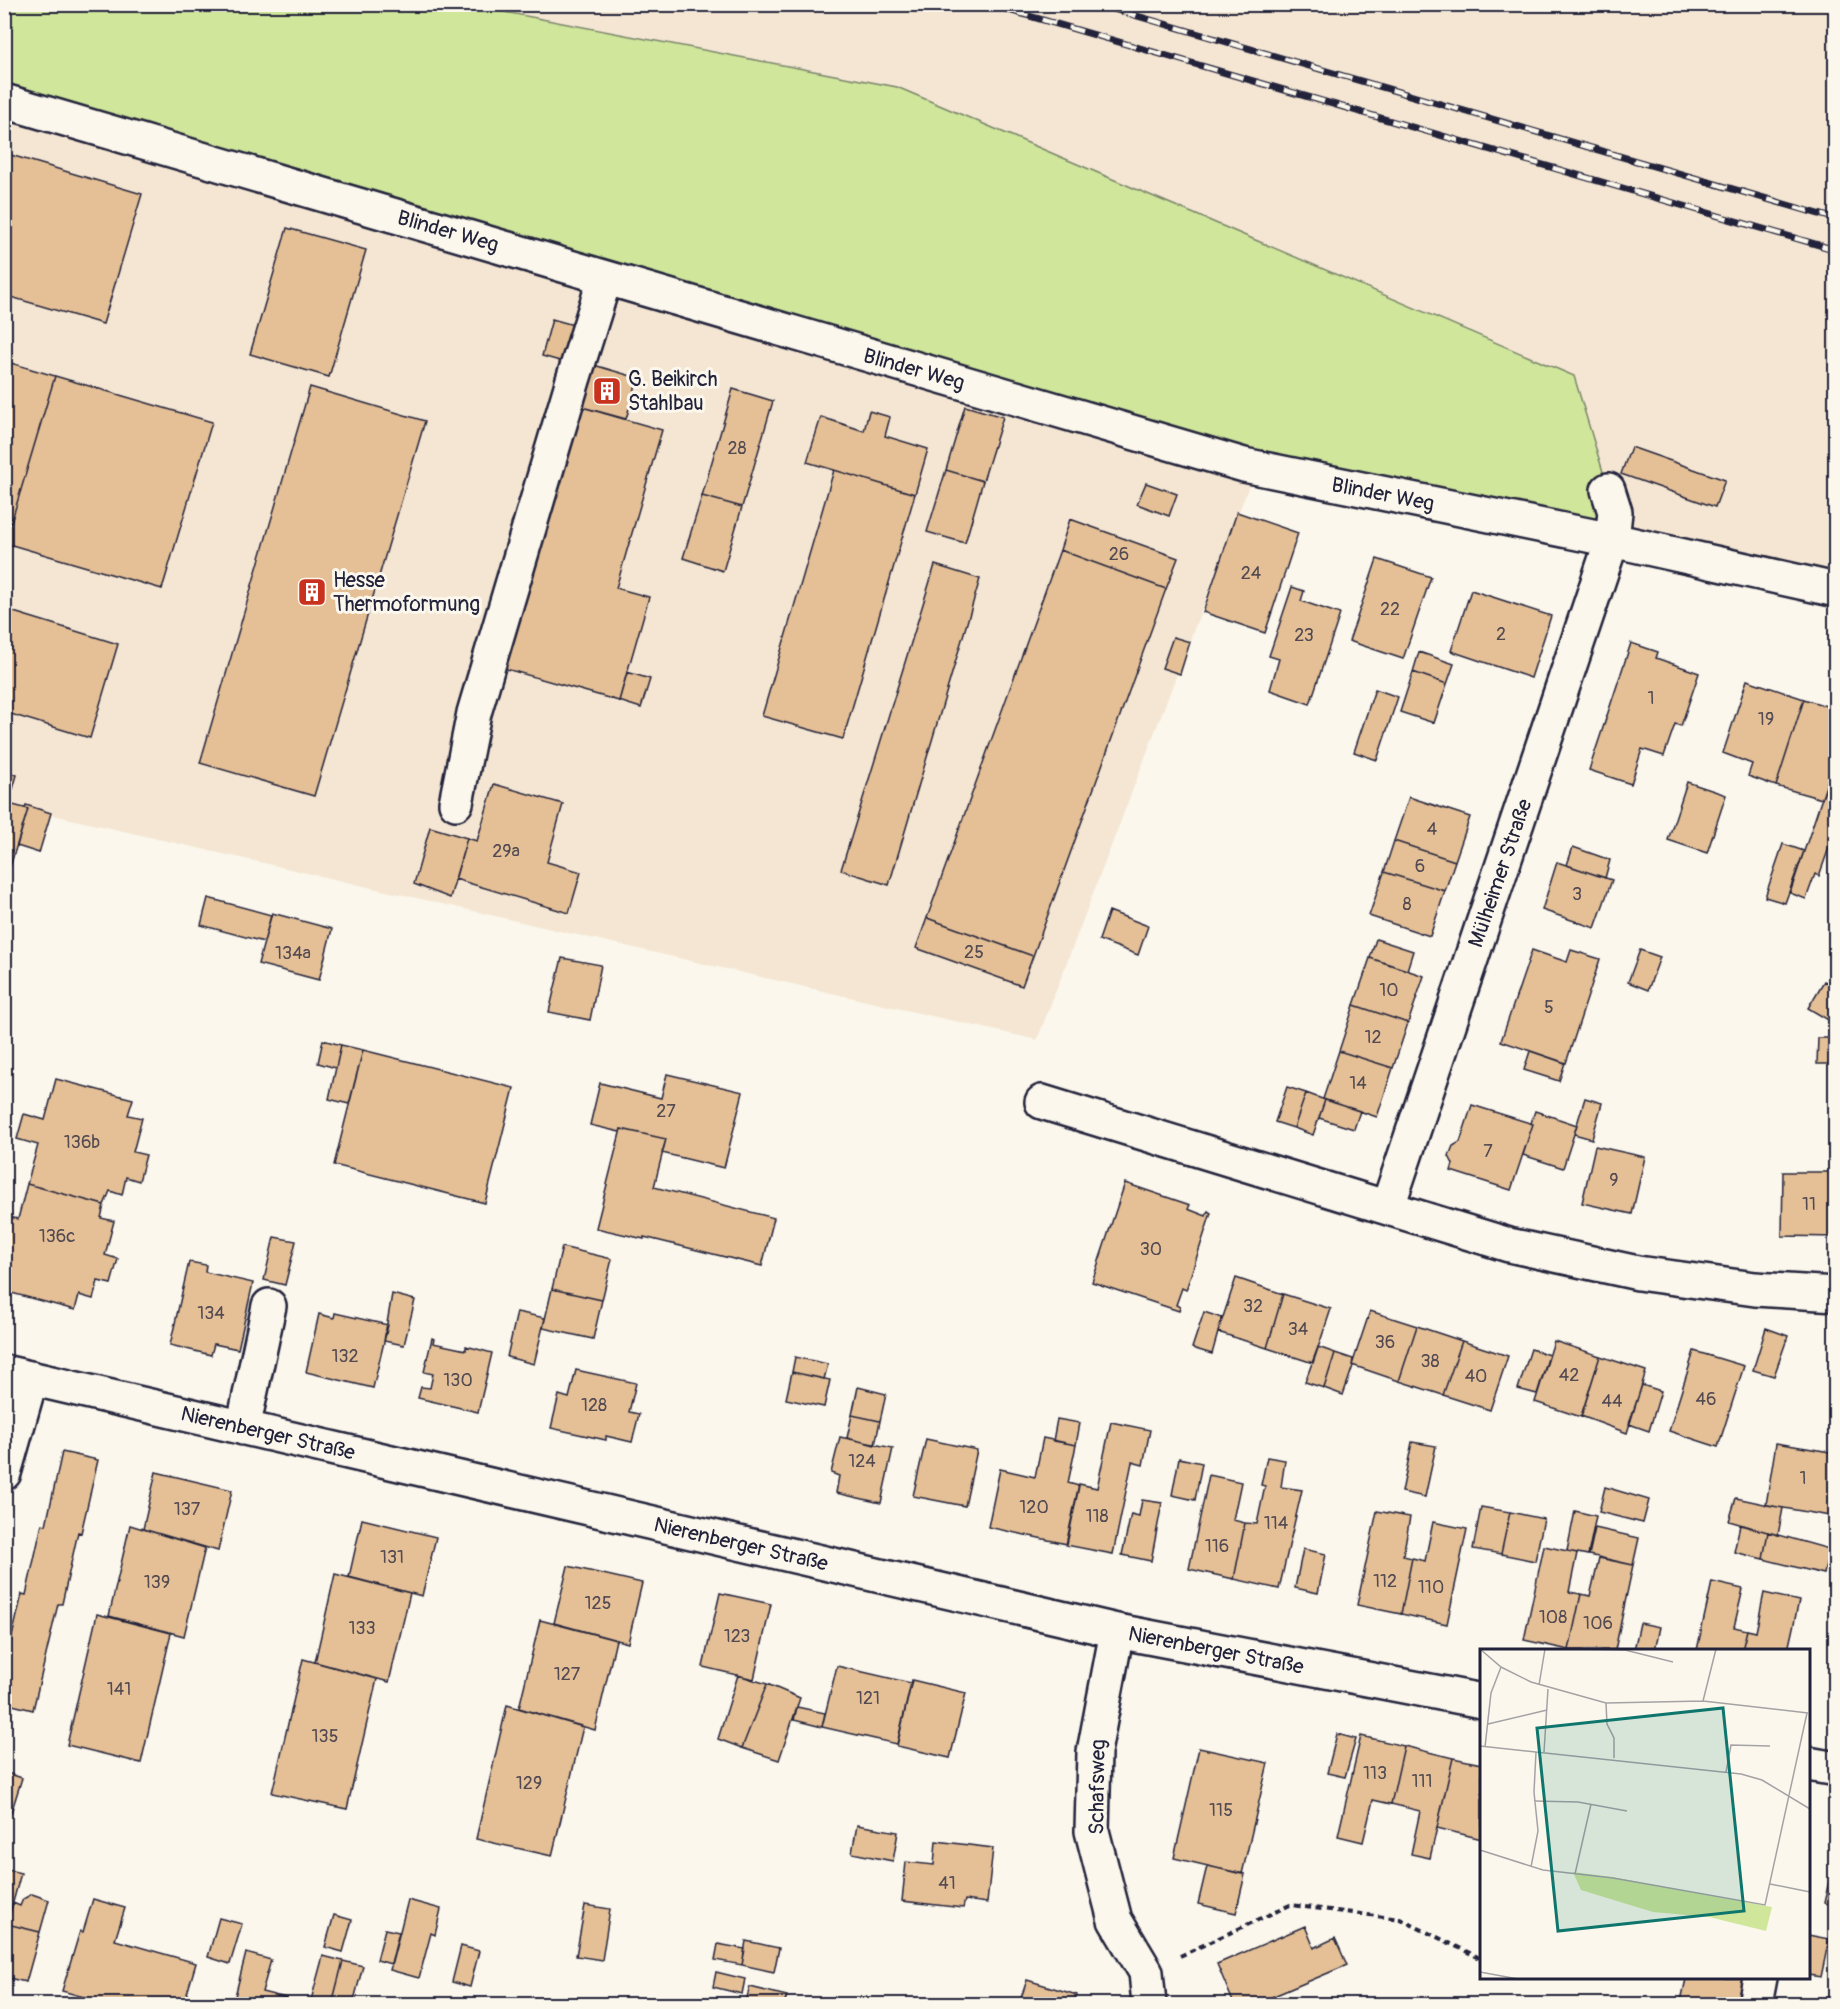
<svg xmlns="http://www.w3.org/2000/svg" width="1840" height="2009" viewBox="0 0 1840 2009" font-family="Pangolin,sans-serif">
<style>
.built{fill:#f4e6d2}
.green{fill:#d0e69b;stroke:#79846b;stroke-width:1.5}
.building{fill:#e5c096;stroke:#22223b;stroke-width:1.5}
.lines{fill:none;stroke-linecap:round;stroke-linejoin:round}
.minor-casing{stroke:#22223b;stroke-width:38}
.path{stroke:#22223b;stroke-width:4;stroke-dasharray:6 4.5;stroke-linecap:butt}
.minor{stroke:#fbf7ec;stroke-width:33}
.rail-casing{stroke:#22223b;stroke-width:7}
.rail{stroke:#fbf7ec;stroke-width:4.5;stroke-dasharray:14;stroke-linecap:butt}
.labels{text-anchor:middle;stroke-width:6;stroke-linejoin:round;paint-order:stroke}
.number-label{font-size:18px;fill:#534a52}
.street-label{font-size:21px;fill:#22223b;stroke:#fbf7ec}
.poi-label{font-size:21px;fill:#22223b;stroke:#fbf7ec;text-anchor:start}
.inset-road{fill:none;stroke:#a4a2a5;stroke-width:1.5}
.view{fill:#0f766e;fill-opacity:0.15;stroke:#0f766e;stroke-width:3}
.inset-edge{fill:none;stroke:#22223b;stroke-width:3}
</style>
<rect width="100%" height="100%" fill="#fbf7ec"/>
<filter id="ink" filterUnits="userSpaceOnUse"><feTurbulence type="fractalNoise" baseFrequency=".0167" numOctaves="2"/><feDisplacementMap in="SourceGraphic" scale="12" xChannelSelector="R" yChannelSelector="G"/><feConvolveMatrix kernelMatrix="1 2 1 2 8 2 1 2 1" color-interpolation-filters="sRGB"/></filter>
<g filter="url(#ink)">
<path class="built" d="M468,5H1835V569L1630,561L1573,376L897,87Z
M5,102L1253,475L1037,1040L5,804Z"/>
<path class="green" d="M4,5H468L897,87L1574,376L1630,561L1253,475L5,102Z"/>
<path class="building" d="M4,153L142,194L103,324L4,295Z
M287,228L366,250L329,377L250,354Z
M552,319L577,326L567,363L542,356Z
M4,361L55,376L5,543H4Z
M587,363L638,378L626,419L575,405Z
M55,376L212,422L162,589L5,543Z
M310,387L425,421L314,796L200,763Z
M733,389L773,401L742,507L702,496Z
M575,405L662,430L616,588L649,597L619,701L499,667Z
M965,406L1003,417L983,481L946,470Z
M869,411L890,417L885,436L928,449L915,494L807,462L821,417L864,431Z
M1631,447L1725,480L1715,507L1621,474Z
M834,470L915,494L843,739L762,716Z
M946,470L983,481L965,543L927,532Z
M1146,483L1177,494L1169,516L1137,504Z
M702,496L742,507L723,571L683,558Z
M1237,512L1298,533L1265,633L1203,612Z
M1070,519L1178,558L1166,589L1060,550Z
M1060,550L1166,589L1033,956L927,918Z
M1377,559L1431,577L1403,659L1349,641Z
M935,565L980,579L889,885L841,870Z
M1292,587L1304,591L1301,601L1340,614L1310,704L1270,690L1279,659L1269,656Z
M1471,590L1551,616L1531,678L1451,651Z
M4,609L118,644L90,738L4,712Z
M1173,637L1190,642L1180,674L1162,668Z
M1631,643L1658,652L1656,658L1699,673L1681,726L1675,724L1664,756L1642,749L1631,784L1589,770Z
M1419,652L1454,664L1447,684L1413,672Z
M627,672L650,679L641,708L619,701Z
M1413,672L1447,684L1434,723L1400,712Z
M1747,680L1804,699L1776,786L1748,776L1752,764L1723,753Z
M1375,689L1398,697L1377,760L1354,752Z
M1804,699L1836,709V757L1822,799L1776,786Z
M1833,765L1836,766V828L1819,876L1815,874L1806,899L1790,893Z
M4,771L17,775L13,789H11L9,804L28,809L9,870L4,868Z
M1687,782L1726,795L1707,853L1668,840Z
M494,784L563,804L547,862L581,872L569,913L455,879L467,838L477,841Z
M1409,797L1470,817L1455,861L1394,841Z
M26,805L51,813L39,853L17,846L28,809L25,808Z
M430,827L467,838L450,898L414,884Z
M1394,841L1455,861L1445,891L1384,872Z
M1783,844L1804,851L1785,903L1765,897Z
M1573,847L1610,860L1605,878L1567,865Z
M1557,862L1612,880L1595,928L1542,910Z
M1384,872L1445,891L1430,936L1369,916Z
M208,898L271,915L264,942L201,925Z
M1109,911L1148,926L1138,955L1099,940Z
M272,913L332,929L319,980L258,964Z
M927,918L1033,956L1022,986L916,948Z
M1376,939L1413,951L1407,970L1370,958Z
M1532,950L1567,962L1571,950L1600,959L1566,1063L1501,1041Z
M1640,950L1660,957L1648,990L1628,982Z
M562,958L601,965L590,1020L549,1012Z
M1370,958L1424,976L1408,1023L1354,1005Z
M1824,981L1836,987L1835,1024L1808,1008Z
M1354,1005L1408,1023L1393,1068L1339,1051Z
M1818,1038H1836V1064H1817Z
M323,1040L341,1045L336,1068L318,1063Z
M341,1045L363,1050L349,1104L329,1099Z
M363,1050L514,1088L485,1203L334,1165Z
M1339,1051L1393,1068L1377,1117L1323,1099Z
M1530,1051L1565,1063L1559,1081L1524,1070Z
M667,1074L743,1092L724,1168L662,1153L666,1139L621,1129L620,1132L590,1125L600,1083L661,1098Z
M56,1079L133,1099L128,1115L142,1118L133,1152L146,1155L139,1181L126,1177L122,1195L110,1191L104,1205L27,1184L38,1145L17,1139L24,1114L45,1120Z
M1287,1087L1306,1093L1294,1128L1275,1122Z
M1306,1093L1325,1100L1313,1135L1294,1128Z
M1585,1098L1602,1103L1592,1139L1574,1134Z
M1325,1100L1360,1111L1354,1129L1319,1118Z
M1472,1105L1533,1124L1511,1190L1451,1171L1453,1164L1449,1156L1453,1146L1460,1142Z
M1535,1111L1577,1125L1563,1168L1523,1155L1533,1124L1531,1123Z
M621,1129L666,1139L654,1187L774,1218L762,1266L644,1237V1239L596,1228Z
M1595,1146L1645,1157L1632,1214L1582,1203Z
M1783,1172H1836V1237L1782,1236Z
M1125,1183L1190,1205L1188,1209L1206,1216L1208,1211L1211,1213L1186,1290L1182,1288L1176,1305L1180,1307L1179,1311L1092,1282Z
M27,1184L104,1205L101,1218L114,1221L105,1255L118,1259L111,1284L98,1281L93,1299L79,1295L75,1310L4,1291V1269L9,1252L4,1251V1220L6,1216L18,1219Z
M274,1237L296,1241L285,1285L264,1280Z
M562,1247L612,1259L602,1300L552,1289Z
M189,1262L206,1265L205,1272L253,1283L238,1349L214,1344L211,1355L170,1345Z
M1236,1278L1283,1294L1267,1348L1218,1332Z
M552,1289L602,1300L593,1339L543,1328Z
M392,1294L415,1300L404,1345L384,1341Z
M1283,1294L1331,1309L1313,1363L1267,1348Z
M1370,1311L1417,1326L1399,1381L1352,1365Z
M517,1312L545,1318L534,1364L507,1357Z
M1204,1312L1222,1318L1212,1354L1192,1348Z
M335,1313L388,1325L373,1388L306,1372L319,1314L334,1318Z
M1417,1326L1462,1341L1443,1395L1399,1381Z
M1766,1328L1788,1336L1774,1376L1753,1370Z
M432,1338L434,1339L433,1343L466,1350V1346L492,1353L478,1412L418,1398L421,1387L430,1388L433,1374L424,1372Z
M1462,1341L1508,1356L1490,1410L1443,1395Z
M1554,1341L1600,1356L1581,1417L1535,1402Z
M1318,1347L1335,1353L1324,1388L1305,1382Z
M1531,1349L1549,1355L1537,1394L1518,1389Z
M1694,1351L1744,1366L1718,1447L1669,1431Z
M1335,1353L1353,1359L1352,1365L1353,1366L1343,1395L1324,1388Z
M1600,1356L1646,1371L1627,1433L1581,1416Z
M795,1357L828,1364L824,1379L792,1372Z
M576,1370L636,1383L629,1412L639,1414L632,1442L606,1436V1440L551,1428L559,1395L569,1398Z
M792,1372L830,1380L824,1407L786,1399Z
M1642,1385L1661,1391L1649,1431L1629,1424Z
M858,1387L886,1394L880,1421L852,1415Z
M852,1415L880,1421L875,1445L847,1438Z
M1057,1419L1080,1423L1076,1445L1053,1441Z
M1111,1422L1150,1430L1143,1465L1132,1462L1113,1554L1066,1545L1079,1484L1097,1488Z
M840,1437L893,1448L881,1503L836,1493L839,1476L831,1473Z
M1043,1438L1076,1445L1068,1483L1079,1486L1067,1544L988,1527L1000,1469L1035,1477Z
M926,1439L977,1450L965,1506L913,1496Z
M1412,1442L1436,1446L1425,1497L1402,1492Z
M1776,1443L1836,1453V1517L1766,1505Z
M62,1452L98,1460L81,1533L78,1532L62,1604H58L33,1710L4,1703V1671L22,1594L26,1595L42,1524L46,1525Z
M1267,1457L1285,1460L1281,1487L1302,1490L1279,1589L1234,1579L1245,1523L1257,1524L1265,1486L1261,1485Z
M1179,1458L1202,1463L1195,1500L1172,1495Z
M156,1472L232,1490L218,1551L143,1529Z
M1209,1475L1241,1482L1233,1520L1245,1523L1234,1579L1189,1569Z
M1605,1487L1649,1500L1643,1523L1599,1512Z
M1736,1498L1783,1508L1778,1535L1729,1521Z
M1142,1500L1162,1503L1151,1561L1122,1555L1131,1514L1139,1516Z
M1481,1507L1510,1512L1501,1554L1473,1549Z
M1377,1511L1410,1517L1403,1556L1412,1558L1401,1614L1357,1605Z
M1575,1511L1596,1516L1588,1555L1567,1551Z
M1510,1512L1544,1519L1535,1561L1501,1554Z
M362,1519L436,1537L422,1596L349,1577Z
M1433,1522L1467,1529L1447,1624L1401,1614L1412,1558L1425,1561Z
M130,1525L205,1548L184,1636L109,1616Z
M1740,1525L1768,1532L1763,1559L1734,1552Z
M1595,1528L1639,1538L1633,1565L1589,1555Z
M1768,1532L1829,1549L1824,1574L1763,1559Z
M1544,1546L1577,1553L1569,1592L1581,1594L1569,1650L1524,1640Z
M1303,1549L1326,1554L1318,1593L1295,1588Z
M1599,1558L1633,1565L1615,1650H1569L1581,1594L1590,1596Z
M568,1566L642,1583L628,1643L554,1623Z
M335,1574L410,1593L389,1682L315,1662Z
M1712,1582L1743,1589L1734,1627L1747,1630L1742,1650H1697Z
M720,1593L771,1604L754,1679L703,1667Z
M1764,1593L1799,1601L1788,1650H1742L1747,1630L1756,1632Z
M97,1614L171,1633L141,1763L67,1745Z
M540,1620L616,1640L595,1730L519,1708Z
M1640,1623L1660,1627L1655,1650H1634Z
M303,1659L377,1679L347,1809L272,1793Z
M837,1666L911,1683L897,1744L822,1727Z
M738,1675L767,1684L742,1748L718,1739Z
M912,1680L966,1693L950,1758L897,1746Z
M767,1684L800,1698L779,1760L742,1748Z
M507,1705L583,1727L552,1856L476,1839Z
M797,1707L825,1713L822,1727L794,1720Z
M1337,1734L1356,1739L1345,1777L1327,1773Z
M1361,1736L1404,1746L1391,1804L1373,1800L1363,1842L1338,1836Z
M1404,1746L1453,1758L1430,1858L1411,1854L1420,1811L1391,1804Z
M1199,1748L1268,1763L1242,1874L1174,1858Z
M1453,1758L1482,1764V1839L1437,1828Z
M4,1772L22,1778L11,1813L4,1811Z
M857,1825L898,1832L893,1861L852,1853Z
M936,1841L993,1848L987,1903L965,1900L963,1908L902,1901L906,1862L934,1865Z
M1207,1866L1245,1874L1236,1913L1198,1904Z
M4,1869L21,1873L7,1924L40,1932L26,1982L4,1977Z
M1829,1881L1836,1882V1905L1824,1903Z
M32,1894L49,1900L40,1932L7,1924L13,1903L20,1906L23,1899Z
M93,1899L125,1908L115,1940L196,1963L184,2004H109L62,1991L80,1931L83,1932Z
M408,1900L441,1909L435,1935L431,1933L419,1978L390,1970Z
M585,1905L610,1909L602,1960L576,1956Z
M334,1915L352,1920L343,1952L325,1947Z
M219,1918L242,1924L230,1964L208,1957Z
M1305,1926L1314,1948L1335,1938L1347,1965L1255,2004H1234L1217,1964Z
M385,1929L399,1932L391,1964L377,1960Z
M1808,1935L1829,1939L1821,1977L1808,1975Z
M746,1941L779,1948L774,1972L742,1965Z
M718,1944L745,1949L742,1965L715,1960Z
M461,1946L479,1951L470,1987L452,1982Z
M246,1953L271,1960L262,1992L286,1998L284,2004H233Z
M323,1956L343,1961L332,2004H310Z
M343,1961L363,1966L353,2004H332Z
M716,1972L745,1979L742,1994L713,1987Z
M1680,1978H1746L1740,2004H1697L1681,2001L1686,1979Z
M1027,1980L1077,1995L1074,2004H1019Z
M750,1987L787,1996L784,2004H745Z
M588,2001L618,2002V2004H587Z"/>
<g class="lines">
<g class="minor-casing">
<path id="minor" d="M4,101L1244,465L1612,540L1836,590
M456,803L474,713L573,380L605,278
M1042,1102L1509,1245L1638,1273L1755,1289L1836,1294
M1388,1206L1612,540L1615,512L1608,490
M4,1372L1117,1631L1482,1701
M243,1428L269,1306
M4,1473L31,1378
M1117,1631L1094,1752L1092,1831L1115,1920L1146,1972L1149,2004
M1808,1764L1836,1769
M1755,2004L1760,1978"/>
</g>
<path class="path" d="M1180,1956L1290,1905L1400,1919L1482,1959"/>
<use href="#minor" class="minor"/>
<g class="rail-casing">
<path id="rail" d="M988,4L1836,250
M1096,4L1836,219"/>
</g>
<use href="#rail" class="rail"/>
</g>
</g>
<defs>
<g id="building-square" transform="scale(1.5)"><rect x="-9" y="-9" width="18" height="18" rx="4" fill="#c8321e" stroke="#fbf7ec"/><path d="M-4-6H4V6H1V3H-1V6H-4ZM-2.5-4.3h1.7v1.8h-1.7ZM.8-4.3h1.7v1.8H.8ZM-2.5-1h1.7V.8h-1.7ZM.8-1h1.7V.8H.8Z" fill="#fff"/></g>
</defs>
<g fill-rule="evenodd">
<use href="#building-square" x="607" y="391"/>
<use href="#building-square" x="312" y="592"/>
</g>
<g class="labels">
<g class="number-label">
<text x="737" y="454">28</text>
<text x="1119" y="560">26</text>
<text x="1251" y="579">24</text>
<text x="1390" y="615">22</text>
<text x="1501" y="640">2</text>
<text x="1304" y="641">23</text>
<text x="1651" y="704">1</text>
<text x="1766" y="725">19</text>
<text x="1432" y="835">4</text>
<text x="506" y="857">29a</text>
<text x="1420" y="872">6</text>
<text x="1577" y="900">3</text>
<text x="1407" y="910">8</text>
<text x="974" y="958">25</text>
<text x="293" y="959">134a</text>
<text x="1389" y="996">10</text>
<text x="1549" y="1013">5</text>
<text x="1373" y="1043">12</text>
<text x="1358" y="1089">14</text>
<text x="666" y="1117">27</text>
<text x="82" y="1148">136b</text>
<text x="1488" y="1157">7</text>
<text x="1614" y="1186">9</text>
<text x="1809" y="1210">11</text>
<text x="57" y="1242">136c</text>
<text x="1151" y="1255">30</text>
<text x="1253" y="1312">32</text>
<text x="211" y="1319">134</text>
<text x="1298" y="1335">34</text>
<text x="1385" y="1348">36</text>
<text x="345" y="1362">132</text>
<text x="1430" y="1367">38</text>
<text x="1569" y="1381">42</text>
<text x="1476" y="1382">40</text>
<text x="458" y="1386">130</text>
<text x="1706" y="1405">46</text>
<text x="1612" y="1407">44</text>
<text x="594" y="1411">128</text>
<text x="862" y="1467">124</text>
<text x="1803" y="1484">1</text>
<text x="1034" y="1513">120</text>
<text x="187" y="1515">137</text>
<text x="1097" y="1522">118</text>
<text x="1276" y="1529">114</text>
<text x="1217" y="1552">116</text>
<text x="392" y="1563">131</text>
<text x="1385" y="1587">112</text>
<text x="157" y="1588">139</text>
<text x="1431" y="1593">110</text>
<text x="598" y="1609">125</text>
<text x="1553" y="1623">108</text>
<text x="1598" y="1629">106</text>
<text x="362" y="1634">133</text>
<text x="737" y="1642">123</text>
<text x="567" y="1680">127</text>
<text x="119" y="1695">141</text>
<text x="868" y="1704">121</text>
<text x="325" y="1742">135</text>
<text x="1375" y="1779">113</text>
<text x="1422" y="1787">111</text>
<text x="529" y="1789">129</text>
<text x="1221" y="1816">115</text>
<text x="947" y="1889">41</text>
</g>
<g class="street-label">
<text transform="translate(448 231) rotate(16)" y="7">Blinder Weg</text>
<text transform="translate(914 369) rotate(16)" y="7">Blinder Weg</text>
<text transform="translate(1383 494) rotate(11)" y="7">Blinder Weg</text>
<text transform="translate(1500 873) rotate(-71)" y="7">Mülheimer Straße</text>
<text transform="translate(268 1433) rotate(13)" y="7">Nierenberger Straße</text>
<text transform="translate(741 1544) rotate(13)" y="7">Nierenberger Straße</text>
<text transform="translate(1216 1650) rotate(11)" y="7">Nierenberger Straße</text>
<text transform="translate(1097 1787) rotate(-89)" y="7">Schafsweg</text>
</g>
<g class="poi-label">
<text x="628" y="386">G. Beikirch<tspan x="628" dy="24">Stahlbau</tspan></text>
<text x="333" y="587">Hesse<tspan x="333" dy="24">Thermoformung</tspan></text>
</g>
</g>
<g transform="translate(1480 1649)">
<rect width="330" height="330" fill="#fbf7ec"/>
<path d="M93,223L132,228L292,258L286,282L229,268L173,263L101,241Z" fill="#d0e69b"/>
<path class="inset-road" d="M0,0L21,18L51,33L126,54L223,52L328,64M96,0L145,1L193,13M59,36L65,0M223,52L236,0M126,54L127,75L134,89V109M8,75L67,61M0,97L261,125L282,131L330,160M5,98L11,44L21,18M64,103L68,40M246,123L251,96L290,97M54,152L98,153L147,162M0,201L63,221L133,229L285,256L327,64M51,218L58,182L54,143L56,103M95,225L111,155M290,235L330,243M0,323L38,330"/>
<path class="view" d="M243,59L264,262L78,282L57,79Z"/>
<rect width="330" height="330" class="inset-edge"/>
</g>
<rect width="1840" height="2009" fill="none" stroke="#fbf7ec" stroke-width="24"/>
<rect x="12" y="12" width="1816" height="1985" fill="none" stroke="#22223b" stroke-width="2" filter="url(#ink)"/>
</svg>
